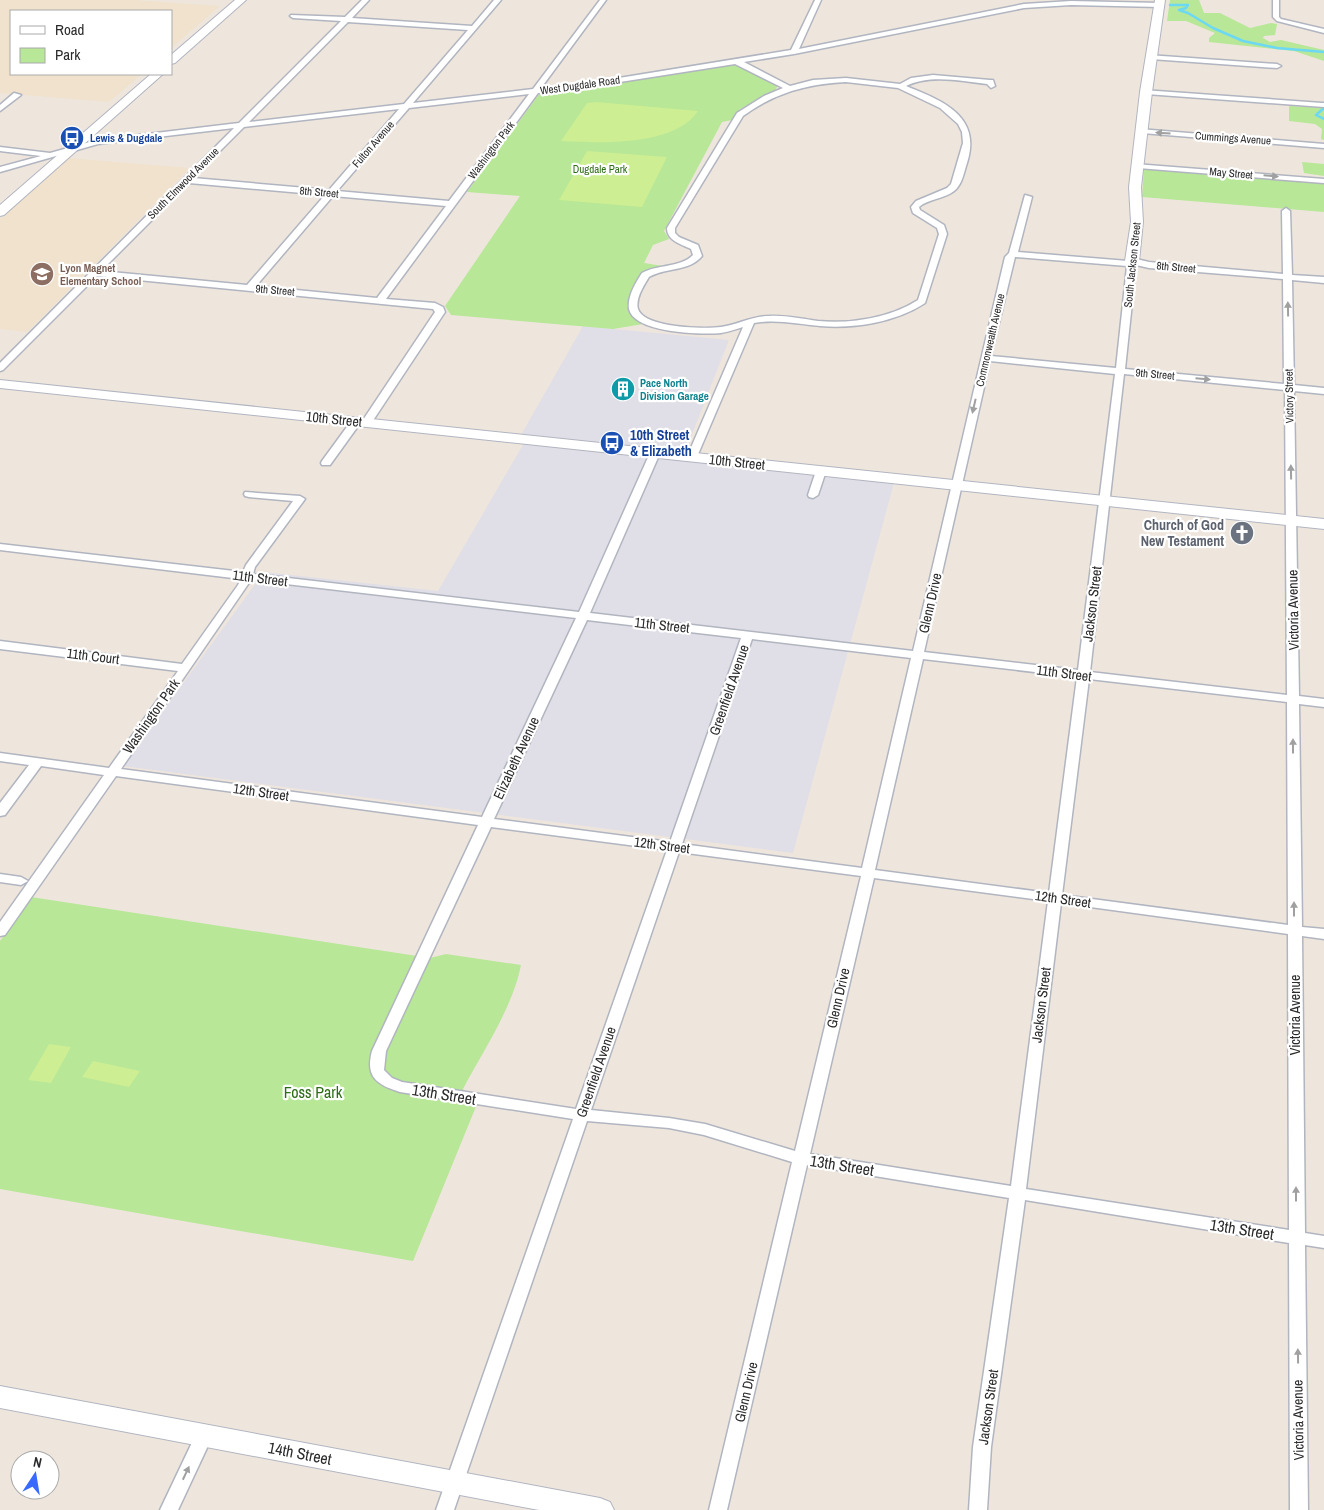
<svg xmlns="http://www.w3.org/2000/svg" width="1324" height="1510" viewBox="0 0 1324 1510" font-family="'Archivo Narrow',sans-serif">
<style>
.industrial{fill:#e0dee6}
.education{fill:#f0e2cc}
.green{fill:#b7e797}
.pitch{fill:#cdee93}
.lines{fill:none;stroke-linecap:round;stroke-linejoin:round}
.stream{stroke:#6cd8f4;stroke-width:2.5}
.street-casing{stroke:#b1b5c0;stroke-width:3}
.secondary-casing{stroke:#b1b5c0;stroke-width:2}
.street{fill:#fff;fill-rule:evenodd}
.secondary{fill:#fff;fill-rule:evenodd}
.oneway{fill:#a0a0a0}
.labels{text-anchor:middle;stroke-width:4.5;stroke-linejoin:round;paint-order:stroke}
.far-street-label{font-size:11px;fill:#2b2b2b;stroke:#fff}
.far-transit-label{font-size:11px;font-weight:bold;fill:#164399;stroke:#fff;text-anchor:start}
.far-park-label{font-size:11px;fill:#2e6d17;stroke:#fff}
.far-education-label{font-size:11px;font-weight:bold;fill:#785e54;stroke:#fff;text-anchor:start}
.far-culture-label{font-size:11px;font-weight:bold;fill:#0d838f;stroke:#fff;text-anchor:start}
.street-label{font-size:14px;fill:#2b2b2b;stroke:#fff}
.transit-label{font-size:14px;font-weight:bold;fill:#164399;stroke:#fff;text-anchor:start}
.worship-label{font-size:14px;font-weight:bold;fill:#5b616d;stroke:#fff;text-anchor:end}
.near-park-label{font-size:16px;fill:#2e6d17;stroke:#fff}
.near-street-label{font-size:16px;fill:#2b2b2b;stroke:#fff}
</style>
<rect width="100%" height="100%" fill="#eee6dd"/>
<path class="industrial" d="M583,326L729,340L685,452L521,435Z
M524,443L894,483L793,853L123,766L264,572L438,591Z"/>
<path class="education" d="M0,0H135L220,6L171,48V11H11V74H142L109,102L0,93Z
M69,158L190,168L27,332L0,329V219Z"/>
<path class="green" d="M1170,0H1223H1199L1204,13H1220L1250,28L1271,23L1277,24L1275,35L1264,36L1263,38L1270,42L1281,40L1324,50V61L1294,51L1209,42V38L1215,33L1186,21H1167Z
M735,63L778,85L775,91L740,109L732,120L722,122L664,231L669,239L653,245L644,263L663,266L640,276L632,289L627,306L630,313L643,324L613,329L451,315L445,306L520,196L467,192L540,93Z
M1289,106L1324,108V140L1321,139L1322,129L1315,124L1289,121Z
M1302,162L1324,164V176L1304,173Z
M1144,169L1324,183V212L1142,197Z
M31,897L430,958L446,954L521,965C513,1007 483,1051 463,1089L477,1104L413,1261L0,1189V941Z"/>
<path class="pitch" d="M596,102L698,111C674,147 599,143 561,141L587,103Z
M587,151L667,157L642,207L559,200Z
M49,1044L71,1047L51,1083L28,1080Z
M93,1061L140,1071L129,1087L82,1077Z"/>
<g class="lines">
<path class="stream" d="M1170,5H1188L1186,8L1179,10L1188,13L1213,28L1243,41L1277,48L1324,52
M1324,108L1316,115L1324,119"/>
<g class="street-casing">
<path id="street" d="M362,0H369L352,18L472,26L494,0H501L413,103L533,89L600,0H606L541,88L588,83L791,50L815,0H821L799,49L1024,4L1071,1L1160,3L1163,5L1160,7L1071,5L1024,8L794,54L744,62L790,86L813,80L846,78L900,84L911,78L933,75L990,80H993L995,86L991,88L987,84C961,81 930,74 906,86C943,101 982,116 967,163C964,172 962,185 954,191C944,199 928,199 919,207L920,210L944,225L947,234L925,303C896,322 855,329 820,326C798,324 776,319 754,323L696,459H688L687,457L743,327C736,329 728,332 721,333C702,335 634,333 629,309C627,297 636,282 642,273C658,264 680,268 693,255L691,249C681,244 667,241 667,228L737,113L764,96L783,88L735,64L588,87L538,93L386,299L435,303L443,307L445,312L370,425H362L361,423L435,312L433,309L97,276L3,370L0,371V363L234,128L98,144L0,172V167L41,156L0,151V147L50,153L97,140L239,123L341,21L293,18L290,16L291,15L345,17ZM348,22L468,30L404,104L249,122ZM846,82L898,88L940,108L958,124L962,132L963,143L951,184L947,188L916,201L911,207L913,213L937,228L939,234L918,300C890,318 851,324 818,321C802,319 786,315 769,316C752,316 737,325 721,327C704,329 644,328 638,309C635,299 644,285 649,277C666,267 689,272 702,256L698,245L679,237L675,233V228L743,116C774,93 807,84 846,82ZM529,94L449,201L337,191L409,108ZM399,109L329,190L193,178L244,127ZM189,183L325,195L247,285L101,271ZM333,196L446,206L377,298L256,286Z
M1273,0H1279V17L1281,19L1324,29V33L1277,21L1273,17Z
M1148,55L1277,64L1281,66L1277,68L1151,59L1147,57Z
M1143,90L1322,103H1324V107L1146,94H1143Z
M14,93L21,95L0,111V105Z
M1139,129L1324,144V148L1142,133H1139Z
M1135,164L1324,179V183L1138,168L1134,166Z
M1025,195L1032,197L1018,252L1128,261L1132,258L1149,262L1283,274L1282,211L1286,208L1290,211L1292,275L1324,277V283L1292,280L1294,385L1324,388V394L1294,391L1299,696L1324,699V707L1299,704L1302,927L1324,929V939L1302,936L1305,1233L1324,1236V1248L1305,1245L1308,1510H1290L1289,1243L1025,1200L991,1447L987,1510H969L973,1447L1009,1198L807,1165L727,1510H709L792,1162L704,1135L669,1128L587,1121L454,1510H436L573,1119L400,1092C377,1085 365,1077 372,1051L478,825L116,776L5,935L0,936V922L104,775L41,766L5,815L0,816V803L29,765L0,761V753L109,768L178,671L0,649V641L182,664L238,585L241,579L0,550V544L243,572L246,565L293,501L249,497L245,496L244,494L245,492L300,496L305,499L255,567L253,574L579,612L650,453L655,450L660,453L590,613L913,651L1005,257L1009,253ZM1015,257L1127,266L1116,368L991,356ZM1136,265L1149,268L1283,279L1284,384L1125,369ZM990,361L1115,374L1078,670L924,652ZM1124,374L1285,390L1287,695L1090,672ZM251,580L576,618L482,817L121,769ZM587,620L741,638L670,842L494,819ZM752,639L911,658L862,868L682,844ZM923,659L1077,677L1049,893L875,870ZM1089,679L1287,702L1288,925L1062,895ZM491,827L667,850L576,1109L402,1082L392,1078L384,1070L386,1051ZM679,852L861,876L795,1151L705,1124L669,1118L591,1110ZM874,878L1048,901L1011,1186L810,1154ZM1061,903L1288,934L1289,1230L1026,1189Z
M356,419L361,422L330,465H322L321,463L322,461L352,420Z
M821,468L826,471L818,495L813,498L809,497L808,495L816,471Z
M0,874L21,877L28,881L21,885L0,882Z
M204,1428L210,1430L213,1435L178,1510H160L198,1430Z"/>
</g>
<g class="secondary-casing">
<path id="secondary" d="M235,0H246L175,63L171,64V55Z
M1155,0H1165L1152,92L1141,187L1143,222L1139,261L1132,265L1125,261L1131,222L1129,187L1140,92Z
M151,74H163L4,215L0,216V205Z
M0,380L1324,519V529L0,388Z
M0,1386L600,1498L610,1502L614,1510H539L0,1408Z"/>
</g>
<use href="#street" class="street"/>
<use href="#secondary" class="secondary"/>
</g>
<defs><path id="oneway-solid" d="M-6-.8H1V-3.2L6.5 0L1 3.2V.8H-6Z" transform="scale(1.25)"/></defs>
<g class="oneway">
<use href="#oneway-solid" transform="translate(1163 133) rotate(-176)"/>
<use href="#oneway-solid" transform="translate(1271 176) rotate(5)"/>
<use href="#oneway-solid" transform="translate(1288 309) rotate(-91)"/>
<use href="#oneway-solid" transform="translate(1203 379) rotate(5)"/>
<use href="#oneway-solid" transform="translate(974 406) rotate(103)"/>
<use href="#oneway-solid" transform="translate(1291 472) rotate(-91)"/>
<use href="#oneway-solid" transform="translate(1293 746) rotate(-90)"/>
<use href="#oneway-solid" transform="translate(1294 909) rotate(-90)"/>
<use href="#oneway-solid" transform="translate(1296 1194) rotate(-90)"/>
<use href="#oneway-solid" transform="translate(1298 1356) rotate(-91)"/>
<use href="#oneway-solid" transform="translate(186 1473) rotate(-65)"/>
</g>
<defs>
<g id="bus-disc" transform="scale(1.25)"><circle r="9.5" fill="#1a4fb4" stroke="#fff"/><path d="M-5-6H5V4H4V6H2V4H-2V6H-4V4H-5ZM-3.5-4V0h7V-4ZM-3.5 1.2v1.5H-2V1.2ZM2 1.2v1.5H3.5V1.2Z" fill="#fff"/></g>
<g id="school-disc" transform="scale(1.25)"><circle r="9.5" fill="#8d6e63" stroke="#fff"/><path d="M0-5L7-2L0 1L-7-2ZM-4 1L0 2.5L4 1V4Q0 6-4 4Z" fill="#fff"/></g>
<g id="building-disc" transform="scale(1.25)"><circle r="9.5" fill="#0f9aa8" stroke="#fff"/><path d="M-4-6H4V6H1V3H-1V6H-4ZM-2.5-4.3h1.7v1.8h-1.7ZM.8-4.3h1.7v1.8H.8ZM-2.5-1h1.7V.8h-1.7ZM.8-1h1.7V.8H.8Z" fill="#fff"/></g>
<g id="church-disc" transform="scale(1.25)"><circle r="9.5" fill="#6b7280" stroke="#fff"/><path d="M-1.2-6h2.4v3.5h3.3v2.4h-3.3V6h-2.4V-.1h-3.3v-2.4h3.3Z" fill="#fff"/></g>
</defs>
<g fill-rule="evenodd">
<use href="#bus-disc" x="72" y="138"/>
<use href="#school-disc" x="42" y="274"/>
<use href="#building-disc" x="623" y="389"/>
<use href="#bus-disc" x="612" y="443"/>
<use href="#church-disc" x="1242" y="533"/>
</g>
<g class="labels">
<g class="far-street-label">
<text transform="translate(580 85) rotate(-8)" y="4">West Dugdale Road</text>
<text transform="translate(1233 138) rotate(4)" y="4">Cummings Avenue</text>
<text transform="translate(373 144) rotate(-49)" y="4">Fulton Avenue</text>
<text transform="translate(491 150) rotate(-53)" y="4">Washington Park</text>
<text transform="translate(1231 173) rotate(5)" y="4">May Street</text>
<text transform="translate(183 183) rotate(-45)" y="4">South Elmwood Avenue</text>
<text transform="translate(319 192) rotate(5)" y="4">8th Street</text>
<text transform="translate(1132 265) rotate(-84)" y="4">South Jackson Street</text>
<text transform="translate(1176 267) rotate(5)" y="4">8th Street</text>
<text transform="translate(275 290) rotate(5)" y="4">9th Street</text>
<text transform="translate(990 340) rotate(-77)" y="4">Commonwealth Avenue</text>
<text transform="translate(1155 374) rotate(5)" y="4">9th Street</text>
<text transform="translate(1289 396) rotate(-91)" y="4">Victory Street</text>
</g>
<g class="far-transit-label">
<text x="90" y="142">Lewis &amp; Dugdale</text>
</g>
<g class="far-park-label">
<text x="600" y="173">Dugdale Park</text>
</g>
<g class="far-education-label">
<text x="60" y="272">Lyon Magnet<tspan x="60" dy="13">Elementary School</tspan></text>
</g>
<g class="far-culture-label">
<text x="640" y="387">Pace North<tspan x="640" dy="13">Division Garage</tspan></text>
</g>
<g class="street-label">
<text transform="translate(334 419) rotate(6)" y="5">10th Street</text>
<text transform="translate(737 462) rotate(6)" y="5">10th Street</text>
<text transform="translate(260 578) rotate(7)" y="5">11th Street</text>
<text transform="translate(930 603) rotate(-77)" y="5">Glenn Drive</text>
<text transform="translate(1092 604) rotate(-83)" y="5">Jackson Street</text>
<text transform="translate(1293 610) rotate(-91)" y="5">Victoria Avenue</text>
<text transform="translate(662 625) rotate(6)" y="5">11th Street</text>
<text transform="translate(93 656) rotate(7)" y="5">11th Court</text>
<text transform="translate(1064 673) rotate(7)" y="5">11th Street</text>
<text transform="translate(729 690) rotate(-71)" y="5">Greenfield Avenue</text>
<text transform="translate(151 716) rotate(-55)" y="5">Washington Park</text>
<text transform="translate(516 758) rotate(-65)" y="5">Elizabeth Avenue</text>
<text transform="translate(261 792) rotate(8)" y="5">12th Street</text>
<text transform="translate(662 845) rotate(7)" y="5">12th Street</text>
<text transform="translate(1063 899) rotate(8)" y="5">12th Street</text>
<text transform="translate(838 998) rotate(-77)" y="5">Glenn Drive</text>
<text transform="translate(1041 1005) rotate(-83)" y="5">Jackson Street</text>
<text transform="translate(1295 1015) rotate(-90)" y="5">Victoria Avenue</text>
<text transform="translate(596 1072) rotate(-71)" y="5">Greenfield Avenue</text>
<text transform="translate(746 1392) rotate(-77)" y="5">Glenn Drive</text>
<text transform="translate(988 1407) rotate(-82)" y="5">Jackson Street</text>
<text transform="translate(1298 1420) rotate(-91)" y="5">Victoria Avenue</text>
</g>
<g class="transit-label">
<text x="630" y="440">10th Street<tspan x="630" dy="16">&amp; Elizabeth</tspan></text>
</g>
<g class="worship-label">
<text x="1224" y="530">Church of God<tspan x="1224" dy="16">New Testament</tspan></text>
</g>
<g class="near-park-label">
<text x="313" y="1098">Foss Park</text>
</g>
<g class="near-street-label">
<text transform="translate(444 1094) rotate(9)" y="6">13th Street</text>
<text transform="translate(842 1165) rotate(9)" y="6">13th Street</text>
<text transform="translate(1242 1229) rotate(9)" y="6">13th Street</text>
<text transform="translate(300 1453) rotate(11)" y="6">14th Street</text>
</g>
</g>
<rect x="10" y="10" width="162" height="65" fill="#ffffff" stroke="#aaaaaa"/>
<rect x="20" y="26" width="25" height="8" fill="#ffffff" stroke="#aaaaaa"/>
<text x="55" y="35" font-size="15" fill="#2b2b2b">Road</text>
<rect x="20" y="48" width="25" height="15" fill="#b7e797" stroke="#aaaaaa"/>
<text x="55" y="60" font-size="15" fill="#2b2b2b">Park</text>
<g transform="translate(35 1475) rotate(12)"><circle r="24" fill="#ffffff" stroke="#aaaaaa"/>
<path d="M0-4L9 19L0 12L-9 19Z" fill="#396aff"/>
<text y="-8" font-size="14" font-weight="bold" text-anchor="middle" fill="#2b2b2b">N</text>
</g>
</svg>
